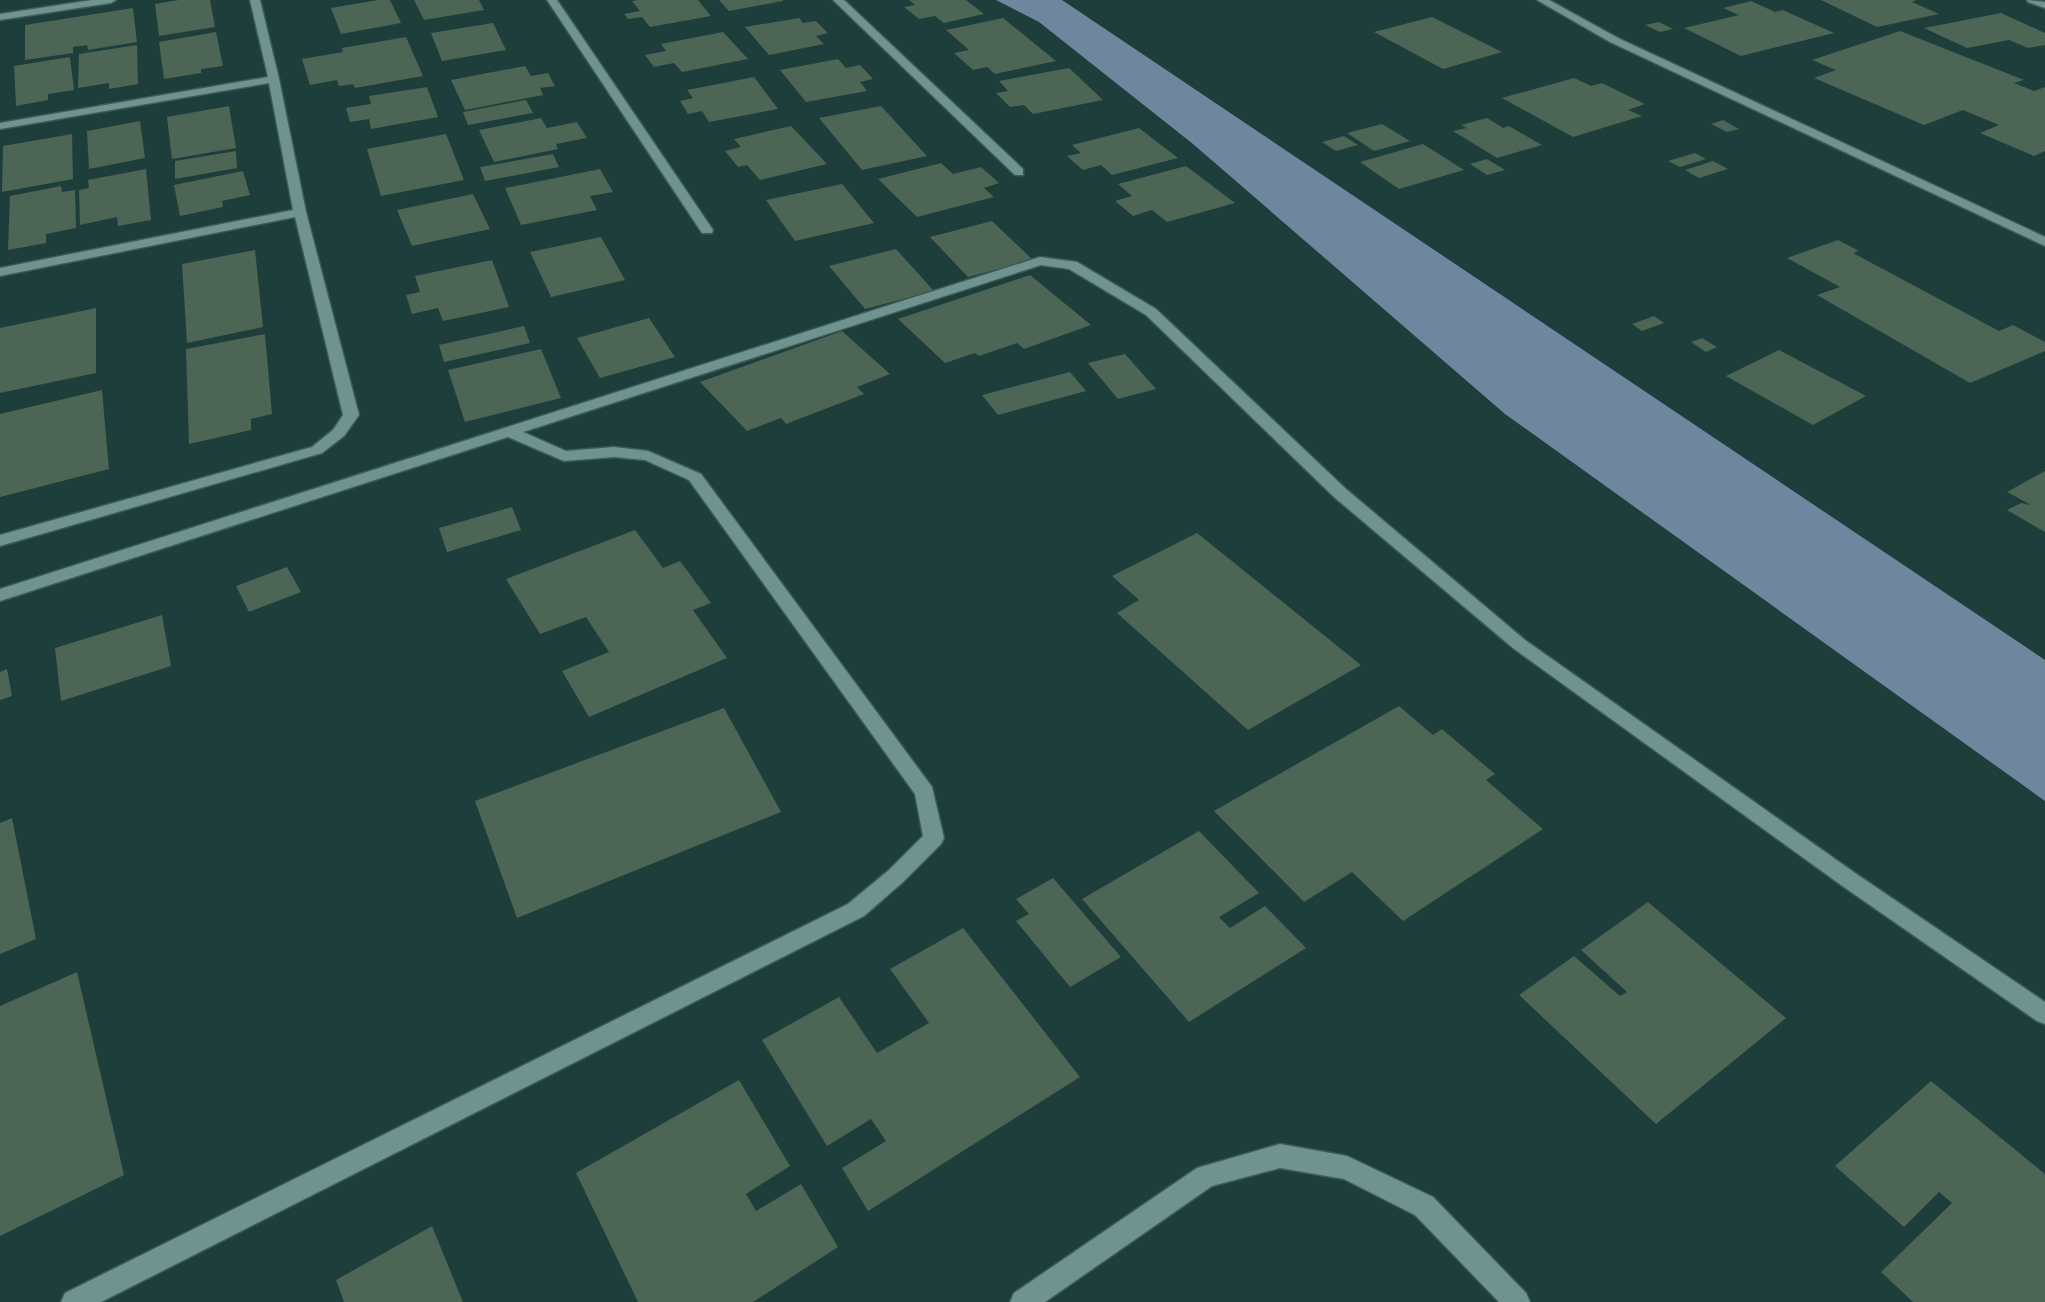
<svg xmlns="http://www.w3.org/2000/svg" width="2045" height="1302" viewBox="0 0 2045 1302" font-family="'Zilla Slab',serif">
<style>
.water{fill:#6f879e}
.building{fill:#4c6555}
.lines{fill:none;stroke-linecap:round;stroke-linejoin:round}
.street-casing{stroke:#3c5b58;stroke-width:3}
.street{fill:#6f938e;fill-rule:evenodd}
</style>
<rect width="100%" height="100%" fill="#1d3e3b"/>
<path class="water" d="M996,0H1062L2045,660V801L1505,414L1193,144L1039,22Z"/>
<path class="building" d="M179,0H210L215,27L159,36L155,4Z
M378,0H390L401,23L341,34L331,8Z
M414,0H479L484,10L424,20Z
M639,0H698L711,16L650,27L642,17L628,19L624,14L640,11L632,1Z
M719,0H783V1L729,11Z
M909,0H966L984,14L944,23L935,16L919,19L904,7L915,5Z
M1821,0H1916L1912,2L1939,14L1877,27Z
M1751,1L1775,12L1783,10L1834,33L1741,56L1684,28L1739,15L1723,8Z
M133,8L137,42L88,50L87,45L73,47V53L25,60V25Z
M2001,13L2045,33V45L2028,48L2009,40L1967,48L1924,28Z
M1432,17L1502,52L1443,69L1374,32Z
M799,18L803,23L816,21L828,33L816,36L824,44L769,55L745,27Z
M1003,18L1056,61L995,74L987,67L973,70L954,53L969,50L946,30Z
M1659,22L1673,29L1660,32L1645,25Z
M493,23L506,50L442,61L431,33Z
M1900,31L2024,80L2014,83L2034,91L2045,87V151L2034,156L1980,133L1999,125L1963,110L1924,125L1814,78L1836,70L1812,60Z
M216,32L223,66L201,69V73L164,79L159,42Z
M723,32L748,59L682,72L674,63L654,67L645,55L666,51L661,44Z
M406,37L423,76L355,88L353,84L339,86L337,80L310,85L302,59L343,52L342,48Z
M137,45L138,84L109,89V83L78,88L79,54Z
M70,57L74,90L48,94V100L16,106L14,66Z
M838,59L846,68L860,65L873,79L860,82L867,91L806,102L780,70Z
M525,66L531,76L548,73L555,86L540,88L543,95L465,110L451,80Z
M1069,68L1103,100L1033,114L1024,105L1010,107L996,93L1008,91L999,81Z
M754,77L778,109L709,122L702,111L688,114L680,101L693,98L687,90Z
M1574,78L1591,86L1602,83L1645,104L1628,110L1642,116L1573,137L1502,98Z
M427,87L438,117L371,129L369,119L350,122L346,108L371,104L369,96Z
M526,100L533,113L468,125L463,112Z
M229,106L236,148L172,159L167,117Z
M881,106L927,156L862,170L819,118Z
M541,118L547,128L577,122L587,138L556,144L558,149L494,162L479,130Z
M1487,118L1503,128L1509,126L1542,145L1497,158L1453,131L1467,128L1461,125Z
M1723,120L1739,129L1727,132L1711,124Z
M140,121L145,158L89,169L87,131Z
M1382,124L1410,141L1374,151L1347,133Z
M791,126L827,164L760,180L747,165L738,167L725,151L741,147L734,139Z
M1139,128L1178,158L1112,175L1101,165L1083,170L1067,156L1081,153L1072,145Z
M72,134L73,179L2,192L3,146Z
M446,134L464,180L381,196L367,149Z
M1344,136L1358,145L1336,151L1322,142Z
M1423,144L1464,170L1399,189L1360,162Z
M236,151L237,168L175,179V161Z
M1695,153L1706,159L1680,167L1668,161Z
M553,154L559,167L485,181L480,167Z
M1487,159L1505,170L1487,175L1470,164Z
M1713,161L1728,169L1699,178L1685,170Z
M941,163L953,174L981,167L999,183L984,188L994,197L917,217L878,179Z
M1186,166L1235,203L1167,222L1152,210L1133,216L1115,201L1132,196L1118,184Z
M146,169L151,220L118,226L117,217L80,225L79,190L89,188L88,180Z
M600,169L613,192L590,196L597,210L521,225L505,188Z
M243,171L250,195L222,201L223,207L180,216L174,185Z
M842,184L874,223L795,241L766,200Z
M61,186L62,192L75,190L76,228L46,234V243L8,250L10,196Z
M473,194L490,229L412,246L397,210Z
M992,221L1033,260L968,277L930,237Z
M601,237L625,280L551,297L530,252Z
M1838,240L1859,251L1853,253L1999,331L2013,325L2045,342V351L1970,383L1817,295L1840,287L1787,258Z
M896,249L934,291L865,309L829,266Z
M255,250L263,327L187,343L182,264Z
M492,260L509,307L443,321L438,308L412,314L406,295L420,292L415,276Z
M1030,275L1091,325L1024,349L1017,343L979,356L975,353L945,363L898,319Z
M96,308V373L0,393V328Z
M1654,316L1664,323L1642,331L1632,324Z
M649,318L675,357L600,378L577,338Z
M524,326L530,343L444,362L439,345Z
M842,331L890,374L857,387L864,394L786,424L781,418L747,431L700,382Z
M265,334L272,414L251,419V430L189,444L186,349Z
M1702,338L1717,347L1706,352L1691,342Z
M541,349L561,398L465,422L448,370Z
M1779,350L1866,396L1813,425L1726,376Z
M1125,354L1156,389L1118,399L1088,363Z
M1070,372L1086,391L998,415L982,395Z
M102,390L109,469L0,497V414Z
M2045,471V532L2007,510L2021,503L2031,505L2007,492Z
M512,507L521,530L447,552L439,528Z
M635,530L663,568L680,561L711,603L693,610L727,658L589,717L562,671L609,652L586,617L540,634L506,579Z
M1197,533L1361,665L1248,730L1117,613L1139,600L1112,576Z
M287,567L301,592L249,612L236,586Z
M162,615L171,666L61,701L55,648Z
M7,669L12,696L0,700V672Z
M1399,706L1433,735L1442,729L1495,774L1486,780L1543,829L1403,921L1352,872L1304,902L1214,811Z
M724,708L781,812L517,918L475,801Z
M12,818L36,939L0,954V823Z
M1199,831L1259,893L1219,917L1230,928L1265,906L1306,948L1189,1022L1082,899Z
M1053,878L1121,957L1070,987L1016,921L1029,914L1016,899Z
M1648,902L1786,1018L1656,1124L1519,995L1574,956L1620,996L1627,992L1581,950Z
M963,928L1080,1077L868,1211L842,1168L886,1141L871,1119L827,1146L762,1040L839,997L877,1053L929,1023L890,969Z
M77,972L124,1175L0,1236V1006Z
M739,1080L790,1166L746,1194L756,1211L801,1184L838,1247L753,1302H638L576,1173Z
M1931,1081L2045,1174V1302H1913L1881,1272L1952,1203L1939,1192L1904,1227L1835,1166Z
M432,1226L463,1302H344L336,1280Z"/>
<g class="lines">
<g class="street-casing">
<path id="street" d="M92,0H116L111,3L0,20V14Z
M250,0H260L279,79L306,212L359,415L344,436L322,453L0,546V535L312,447L333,430L343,415L295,217L0,276V268L293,210L269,83L0,129V123L268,77Z
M547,0H557L713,230L712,233H702Z
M833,0H844L1023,169V175H1015Z
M1537,0H1549L1618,38L2045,237V246L1610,42Z
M2027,0L2045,2V8L2028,2Z
M1040,257L1077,262L1156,309L1346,489L1525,640L1855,873L2045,1002V1024L2037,1021L1841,885L1513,648L1334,497L1146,315L1069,269L1041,265L523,432L566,451L614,447L648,451L701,474L932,787L944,838L941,844L903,882L864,916L101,1302H61L65,1293L848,904L889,870L923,836L915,794L689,480L645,460L614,457L564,461L508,437L0,601V589Z
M1280,1144L1347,1156L1433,1197L1526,1293L1530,1302H1499L1415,1215L1344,1179L1280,1168L1212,1186L1045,1302H1010L1014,1293L1197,1168Z"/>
</g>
<use href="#street" class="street"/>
</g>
</svg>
